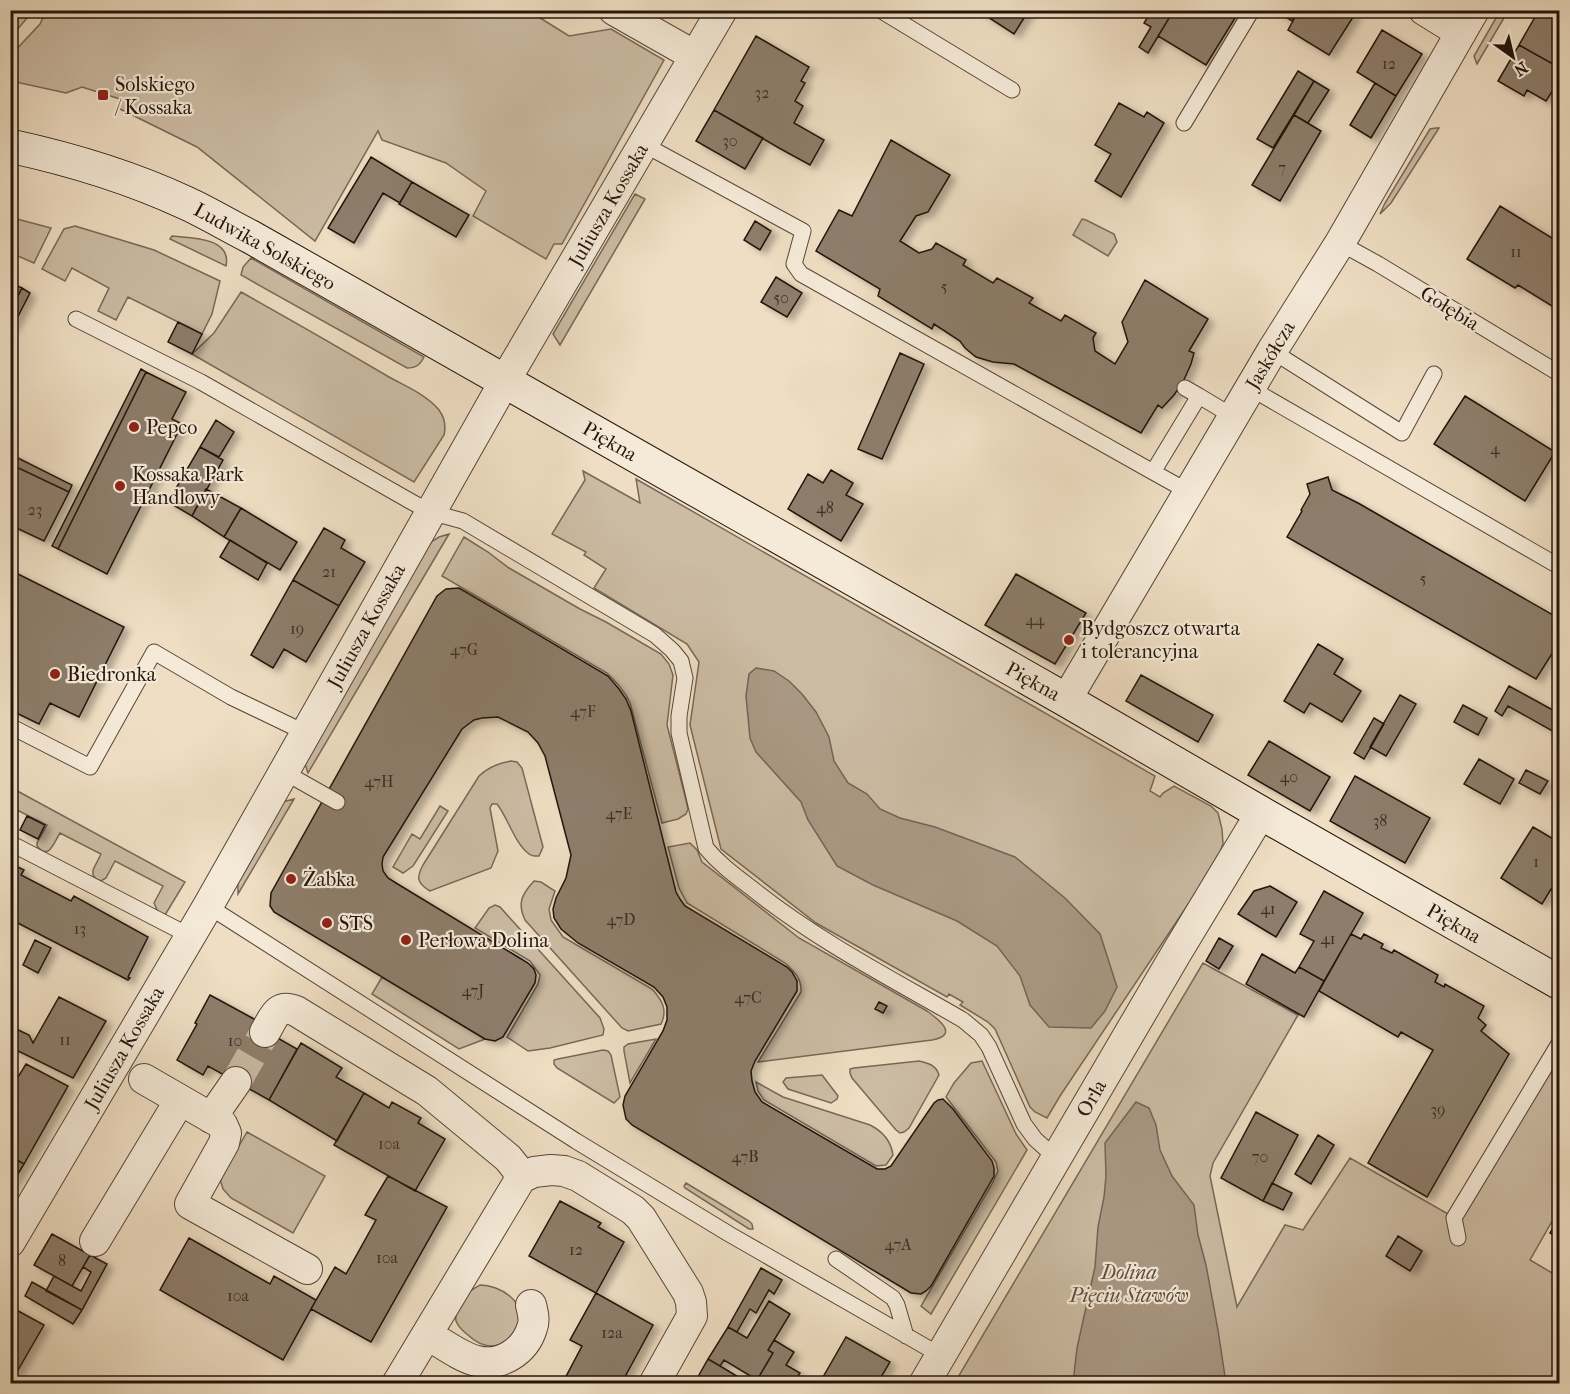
<svg xmlns="http://www.w3.org/2000/svg" width="1570" height="1394" viewBox="0 0 1570 1394" font-family="'IM FELL French Canon',serif">
<style>
.green{fill:#ccbca4;stroke:#786858;stroke-width:1.5}
.water{fill:#aa9985;stroke:#746455;stroke-width:1.5}
.building{fill:#8d7d6b;stroke:#23140c;stroke-width:1.5;filter:url(#shadow)}
.lines{fill:none;stroke-linecap:round;stroke-linejoin:round}
.street-tunnel{stroke:#c6b69e;stroke-width:30;stroke-dasharray:30 15;stroke-linecap:butt}
.lane-casing{stroke:#56463a;stroke-width:17}
.street-casing{stroke:#56463a;stroke-width:32}
.secondary-casing{stroke:#23140c;stroke-width:35}
.lane{stroke:#f5ead8;stroke-width:15}
.street{stroke:#f5ead8;stroke-width:30}
.secondary{stroke:#f5ead8;stroke-width:33}
.poi-dot{fill:#8f2418;stroke:#f5ead8;stroke-width:2}
.labels{text-anchor:middle;stroke-width:4.5;stroke-linejoin:round;paint-order:stroke}
.number-label{font-size:16px;fill:#3e2e24}
.poi-label{font-size:20px;fill:#23140c;stroke:#f5ead8;text-anchor:start}
.street-label{font-size:20px;fill:#23140c;stroke:#f5ead8}
.park-label{font-size:20px;font-style:italic;fill:#5e4f41;stroke:#f5ead8}
</style>
<defs>
<filter id="shadow"><feDropShadow dx="6" dy="4" stdDeviation="3" flood-color="#0004"/></filter>
</defs>
<rect width="100%" height="100%" fill="#efdec3"/>
<filter id="stains"><feTurbulence type="fractalNoise" baseFrequency=".00333" numOctaves="4"/><feColorMatrix values="0 0 0 0 .2 0 0 0 0 .09 0 0 0 0 .02 0 0 0 .5 -.17"/></filter>
<radialGradient id="worn" r=".72"><stop offset=".6" stop-color="#630" stop-opacity="0"/><stop offset="1" stop-color="#630" stop-opacity=".3"/></radialGradient>
<path class="green" d="M11,10L33,11L11,37L10,11Z
M529,11L569,36L611,29L664,60L562,244H554L546,259L473,216L486,191L446,163L382,140L378,131L315,241L197,147L118,108L120,99L82,87L66,93L11,81V55L40,24L46,11Z
M1500,11H1508L1477,64L1474,56Z
M1436,128H1439L1391,203L1380,214L1385,203L1430,129Z
M635,194L645,199L560,345L553,334Z
M11,209L15,211L13,218L51,228L34,263L11,253Z
M1082,219L1086,220L1114,234L1117,242L1108,256L1073,235Z
M75,226L154,250L220,281L212,314L202,334L128,297L116,320L98,311L109,288L72,268L65,281L42,269L64,229Z
M172,236C191,238 232,237 226,266L170,239Z
M251,258L424,357C420,365 416,368 407,368L241,275L243,267Z
M241,292C291,320 340,348 389,377C405,386 427,395 439,410C445,418 446,426 444,435L414,482L192,354L214,333Z
M583,471L640,503L636,479L1155,776L1150,791L1160,797L1163,793L1174,786L1211,806L1218,813L1222,829L1223,844L1220,852L1191,900L1060,1096L1047,1118L1035,1112L1030,1107L995,1029L988,1022L960,1005L963,1002L949,994L947,997L816,923L721,849L690,725L699,662L687,644L594,588L606,569L584,555L586,552L552,534L585,480Z
M449,534L308,773L304,761L431,542L439,537Z
M464,537L488,552L509,568L580,609L606,622L661,654L669,664L673,675L667,725L685,796L688,809L686,814L678,819L662,823L630,703C625,691 616,682 607,673L442,576Z
M511,761L517,762L522,768L543,847L539,856C534,856 533,857 529,854C515,844 508,818 497,804H492L490,808L498,851L491,868L430,891C417,883 416,878 423,865L479,776C488,767 499,763 511,761Z
M10,787L185,882L165,915L158,912L154,903L163,886L115,861L106,878L101,881L96,879L93,875V870L101,854L60,833C54,842 49,861 37,846V843L47,825L11,807Z
M294,799L238,894V877L279,803Z
M440,806L448,811L413,866L403,873L393,867L412,834L420,839Z
M690,843L697,850L702,862L799,938L927,1011C938,1019 960,1035 932,1040L758,1062L801,992C802,979 794,971 785,963L687,903L679,888L668,847Z
M534,881L541,882L555,891L549,909L551,920L563,937L652,989C662,1000 668,1010 661,1024L628,1031L622,1028L525,920C517,903 522,894 534,881Z
M495,905L500,907L600,1018L604,1029L603,1035L550,1048L528,1051L507,1037L538,984L540,975L530,961L475,928L489,908Z
M1203,963L1298,1015L1213,1163L1210,1176L1237,1307L1285,1225L1303,1230L1350,1158L1455,1218L1559,1038V1209L1530,1260L1559,1277V1383L954,1384Z
M382,977L485,1039L459,1049L372,994Z
M656,1039L630,1083L624,1051V1047L628,1044Z
M603,1050L608,1051L611,1055L620,1097L614,1103L557,1068L554,1064V1060L558,1059Z
M919,1061C928,1063 936,1065 939,1075L909,1128L904,1132L900,1133L896,1130L852,1078L850,1073V1069L854,1068Z
M982,1061L1016,1134L1027,1150L931,1314L921,1306L992,1184L998,1171L996,1162L946,1097L954,1083L971,1063Z
M822,1075L838,1096L837,1099L831,1103L788,1089L783,1082L786,1078Z
M756,1082L783,1097L870,1125C882,1131 891,1141 893,1155L886,1165L876,1166L764,1100L758,1091Z
M247,1132L325,1176L293,1233L231,1198L223,1189L220,1179Z
M686,1183L749,1221L752,1224L753,1229H749L685,1188L684,1186Z
M480,1285C500,1285 527,1302 519,1324C510,1348 487,1353 468,1335C464,1332 458,1326 456,1321C454,1312 463,1299 469,1292C472,1289 477,1287 480,1285Z"/>
<path class="water" d="M756,668L774,671L789,681L802,694L816,712L829,737L834,761L848,783L867,794L880,809L900,818L935,827L1015,857L1065,898L1100,934L1117,987L1105,1011L1091,1028L1049,1027L1030,1005L1020,976L997,946L957,921L873,885L837,866L808,820L801,802L756,752L750,738L746,696L749,674Z
M1136,1102L1149,1108L1156,1125L1160,1150L1172,1176L1194,1205L1198,1235L1206,1265L1218,1330L1226,1383H1073L1077,1348L1095,1267L1098,1227L1104,1197L1106,1176L1105,1143Z"/>
<path class="building" d="M977,10H1029L1014,34Z
M1152,10H1174L1148,53L1139,47L1151,27L1144,23Z
M1174,10H1240L1206,65L1158,36Z
M1275,10H1299L1292,21Z
M1299,10H1349L1355,14L1329,55L1288,30Z
M1539,10L1560,22V68L1519,45Z
M1382,30L1422,54L1396,96L1357,72Z
M756,36L809,67L801,81L805,83L795,101L803,106L794,123L824,140L810,165L779,148L714,110Z
M1519,45L1560,68V79L1546,101L1527,90L1524,96L1498,81Z
M1298,71L1314,81L1273,148L1257,139Z
M1314,81L1329,90L1308,123L1294,115Z
M1375,83L1396,96L1371,138L1350,125Z
M1119,103L1144,117L1147,112L1164,123L1121,197L1095,181L1111,154L1095,145Z
M714,110L763,138L745,169L696,141Z
M1294,115L1321,131L1280,201L1252,185Z
M891,140L950,175L928,212L916,216L900,241L919,253L932,249L936,243L966,260L963,265L993,283L997,278L1033,298L1029,303L1061,321L1065,315L1096,333L1093,338L1095,351L1115,364L1128,342L1122,322L1145,280L1208,319L1189,351L1194,353L1191,364L1183,382L1174,395L1162,408L1158,405L1141,433L1014,364L993,362L976,357L965,348L960,341L934,324L932,329L878,296L880,289L816,251L839,210L852,216Z
M371,157L412,182L400,203L383,193L354,243L328,228Z
M412,182L469,215L456,237L399,204Z
M1500,206L1560,243V311L1518,285L1515,288L1467,259Z
M755,221L771,231L760,250L744,240Z
M776,277L802,293L787,317L761,302Z
M10,283L22,288L10,312Z
M22,288L30,293L10,332V312Z
M178,322L202,334L192,354L168,342Z
M900,353L924,364L882,459L858,449Z
M141,369L146,372L58,549L52,546Z
M146,372L186,392L172,419L182,424L107,574L58,549Z
M1465,396L1555,452L1525,501L1434,444Z
M216,420L234,432L219,457L200,447Z
M200,447L223,460L192,516L168,502Z
M10,454L72,485L69,492L10,464Z
M10,464L69,492L44,541L10,525Z
M831,470L853,483L846,495L863,504L841,541L788,509L808,474L823,483Z
M1328,477L1332,490L1358,503L1558,618L1560,617V641L1536,679L1287,537L1302,511L1301,510L1310,494L1307,484Z
M206,489L241,508L224,537L192,516Z
M241,508L297,542L280,570L224,537Z
M324,528L345,540L341,548L365,562L339,606L293,580Z
M230,540L267,563L258,580L220,557Z
M10,570L124,627L79,717L50,703L39,724L10,710Z
M1016,574L1086,613L1055,664L985,625Z
M293,580L339,606L306,662L284,649L273,668L251,655Z
M459,588L608,676L619,689L626,699L631,711L676,892L680,899L685,906L787,967L792,972L797,981V991L755,1061L751,1071L752,1081L755,1092L762,1102L877,1169H885L891,1166L934,1103L938,1100L943,1099L953,1109L992,1161L994,1168V1176L931,1286L926,1291L921,1294L911,1293L632,1125L626,1119L623,1105L625,1096L663,1031L667,1020V1007L663,997L654,987L578,943L561,929L554,918L553,909L556,898L566,878L571,855L545,756L538,743L528,732L498,717L482,718L474,720L462,729L383,857L382,864L383,871L388,878L396,883L518,957L528,963L534,969L536,975L535,983L503,1037L495,1041L485,1039L274,912L270,906L271,893L437,596L446,589Z
M1318,644L1343,659L1334,674L1361,691L1342,722L1310,703L1304,713L1284,701Z
M1141,675L1213,715L1198,742L1126,701Z
M1509,686L1560,714V742L1555,739L1558,734L1508,706L1502,716L1495,711Z
M1400,695L1416,704L1386,756L1370,747Z
M1463,705L1487,718L1478,735L1454,722Z
M1374,718L1384,724L1364,759L1354,753Z
M1269,741L1330,777L1310,811L1248,775Z
M1479,759L1514,779L1500,804L1464,784Z
M1526,770L1548,781L1540,794L1519,783Z
M1355,776L1430,818L1405,863L1330,821Z
M27,816L45,825L38,839L20,830Z
M1533,827L1560,843V894L1551,889L1542,904L1501,878Z
M10,863L24,870L21,875L71,901L74,896L148,937L128,977L130,978L128,980L10,919Z
M1270,886L1297,902L1276,937L1238,914L1254,891Z
M1324,891L1363,913L1324,981L1299,967L1314,941L1300,934Z
M1351,934L1361,939L1364,934L1383,944L1381,948L1392,953L1394,950L1438,975L1435,982L1444,987L1445,984L1484,1006L1478,1018L1486,1025L1481,1031L1509,1054L1427,1197L1368,1163L1433,1050L1401,1032L1398,1037L1319,991Z
M1219,938L1233,946L1219,969L1206,961Z
M35,940L51,948L38,973L23,965Z
M1262,954L1295,973L1299,967L1324,981L1304,1017L1246,984Z
M210,995L256,1020L253,1024L297,1049L269,1100L208,1066L203,1075L177,1060L197,1024L195,1023Z
M59,997L106,1021L73,1078L10,1047V1026L29,1035L33,1043Z
M879,1002L887,1006L883,1013L875,1009Z
M301,1043L342,1068L336,1077L364,1093L337,1141L269,1100Z
M26,1064L68,1086L24,1164L10,1156V1090Z
M364,1093L389,1108L392,1102L421,1118L418,1123L445,1139L415,1191L334,1145Z
M1256,1112L1298,1135L1263,1201L1221,1178Z
M1318,1135L1334,1145L1311,1184L1295,1174Z
M10,1156L24,1164L10,1187Z
M388,1176L447,1207L371,1342L311,1309L335,1267L346,1274L376,1220L365,1215Z
M1272,1183L1292,1193L1283,1210L1263,1201Z
M560,1201L601,1223L598,1227L624,1242L596,1293L529,1256Z
M1560,1216V1239L1550,1233Z
M52,1234L90,1255L72,1286L34,1265Z
M1398,1236L1422,1251L1410,1271L1386,1256Z
M189,1238L270,1284L274,1276L316,1300L283,1360L160,1290Z
M90,1255L107,1264L82,1310L46,1291L54,1276L81,1291L91,1272L83,1267Z
M761,1268L782,1280L774,1294L769,1290L756,1313L750,1309L737,1332L728,1327Z
M32,1282L82,1310L73,1324L25,1296Z
M596,1293L653,1325L621,1384H562L582,1346L570,1340Z
M769,1301L790,1314L768,1350L773,1353L757,1380L724,1360L720,1366L708,1359L728,1327L747,1338Z
M11,1307L44,1325L10,1384V1308Z
M846,1337L890,1362L877,1384H819Z
M774,1340L794,1352L786,1365L800,1373L793,1384H763L757,1380L773,1353L768,1350Z
M708,1359L720,1366L750,1384H694Z"/>
<g class="lines">
<path class="street-tunnel" d="M236,1082L265,1032"/>
<g class="lane-casing">
<path id="lane" d="M880,10L1012,90
M1184,123L1252,10
M643,144L803,231L794,264L801,274L1153,472L1199,396L1234,417
M1340,243L1378,264L1560,374
M76,319L201,382L410,501L430,512L463,521L655,635L672,650L681,661L685,678L679,716V733L706,848C720,865 737,877 754,890C818,941 892,979 963,1020L981,1035L989,1047L1024,1124L1035,1139L1056,1158
M1272,351L1402,433L1434,374
M1185,388L1199,396
M1250,388L1560,567
M1153,472L1189,492
M10,726L90,767L154,652L231,697L306,733
M284,772L337,802
M10,843L190,936
M208,906L576,1141L729,1234L940,1355
M1458,1238L1454,1218L1560,1042
M836,1259L893,1298L897,1305L906,1336"/>
</g>
<g class="street-casing">
<path id="street" d="M614,10L695,56
M1424,10L1461,33
M1066,700L1272,351L1340,243L1474,10
M265,1032C274,1017 277,1003 296,1011L427,1091L508,1158L516,1168L521,1178
M144,1079L222,1124L226,1133L224,1143L190,1204L307,1269
M211,1118L236,1082
M95,1241L180,1100
M10,1242L208,906L514,365L722,10
M428,1335C442,1343 462,1358 477,1361C501,1367 525,1351 532,1328C535,1321 533,1313 531,1305
M397,1384L521,1178L534,1172L551,1170L564,1171L578,1176L633,1210L641,1218L646,1226L688,1293L691,1302L692,1316L654,1384
M924,1384L1177,952L1261,813"/>
</g>
<g class="secondary-casing">
<path id="secondary" d="M10,146C70,159 130,177 186,203C208,213 229,226 251,237L1066,700L1261,813L1560,983"/>
</g>
<use href="#lane" class="lane"/>
<use href="#street" class="street"/>
<use href="#secondary" class="secondary"/>
</g>
<g class="poi-dot">
<rect x="97" y="89" width="12" height="12" rx="3"/>
<circle cx="134" cy="427" r="6"/>
<circle cx="120" cy="486" r="6"/>
<circle cx="1069" cy="640" r="6"/>
<circle cx="55" cy="674" r="6"/>
<circle cx="291" cy="879" r="6"/>
<circle cx="327" cy="923" r="6"/>
<circle cx="406" cy="940" r="6"/>
</g>
<g class="labels">
<g class="number-label">
<text x="1389" y="69">12</text>
<text x="762" y="98">32</text>
<text x="730" y="146">30</text>
<text x="1282" y="173">7</text>
<text x="1516" y="257">11</text>
<text x="944" y="292">5</text>
<text x="781" y="303">50</text>
<text x="1495" y="454">4</text>
<text x="825" y="513">48</text>
<text x="35" y="515">23</text>
<text x="329" y="577">21</text>
<text x="1423" y="584">5</text>
<text x="1035" y="625">44</text>
<text x="297" y="634">19</text>
<text x="464" y="655">47G</text>
<text x="583" y="717">47F</text>
<text x="1289" y="782">40</text>
<text x="379" y="787">47H</text>
<text x="619" y="819">47E</text>
<text x="1380" y="826">38</text>
<text x="1536" y="867">1</text>
<text x="1268" y="914">41</text>
<text x="621" y="925">47D</text>
<text x="80" y="934">13</text>
<text x="1328" y="944">41</text>
<text x="473" y="996">47J</text>
<text x="748" y="1003">47C</text>
<text x="65" y="1045">11</text>
<text x="235" y="1046">10</text>
<text x="1438" y="1115">39</text>
<text x="389" y="1149">10a</text>
<text x="745" y="1162">47B</text>
<text x="1260" y="1162">70</text>
<text x="898" y="1250">47A</text>
<text x="576" y="1255">12</text>
<text x="387" y="1263">10a</text>
<text x="62" y="1266">8</text>
<text x="238" y="1301">10a</text>
<text x="612" y="1338">12a</text>
</g>
<g class="poi-label">
<text x="115" y="91">Solskiego<tspan x="115" dy="23">/ Kossaka</tspan></text>
<text x="146" y="434">Pepco</text>
<text x="132" y="481">Kossaka Park<tspan x="132" dy="23">Handlowy</tspan></text>
<text x="1081" y="635">Bydgoszcz otwarta<tspan x="1081" dy="23">i tolerancyjna</tspan></text>
<text x="67" y="681">Biedronka</text>
<text x="303" y="886">Żabka</text>
<text x="339" y="930">STS</text>
<text x="418" y="947">Perłowa Dolina</text>
</g>
<g class="street-label">
<text transform="translate(608 205) rotate(-60)" y="7">Juliusza Kossaka</text>
<text transform="translate(265 246) rotate(29)" y="7">Ludwika Solskiego</text>
<text transform="translate(1450 308) rotate(32)" y="7">Gołębia</text>
<text transform="translate(1270 355) rotate(-59)" y="7">Jaskółcza</text>
<text transform="translate(610 441) rotate(30)" y="7">Piękna</text>
<text transform="translate(366 626) rotate(-61)" y="7">Juliusza Kossaka</text>
<text transform="translate(1033 681) rotate(29)" y="7">Piękna</text>
<text transform="translate(1454 923) rotate(30)" y="7">Piękna</text>
<text transform="translate(124 1048) rotate(-60)" y="7">Juliusza Kossaka</text>
<text transform="translate(1091 1098) rotate(-60)" y="7">Orla</text>
</g>
<g class="park-label">
<text x="1129" y="1279">Dolina<tspan x="1129" dy="23">Pięciu Stawów</tspan></text>
</g>
</g>
<rect width="1570" height="1394" fill="none" stroke="#efdec3" stroke-width="36"/>
<rect x="12" y="12" width="1546" height="1370" fill="none" stroke="#23140c" stroke-width="3"/>
<rect x="18" y="18" width="1534" height="1358" fill="none" stroke="#23140c" stroke-width="1.5"/>
<g transform="translate(1513 57) rotate(146)" stroke="#f5ead8" stroke-width="4.5" paint-order="stroke">
<path d="M0-4.5L10 22L0 15L-10 22Z" fill="#23140c"/>
<text y="-9" font-size="16" font-weight="bold" text-anchor="middle" fill="#23140c">N</text>
</g>
<rect width="100%" height="100%" filter="url(#stains)"/>
<rect width="100%" height="100%" fill="url(#worn)"/>
</svg>
